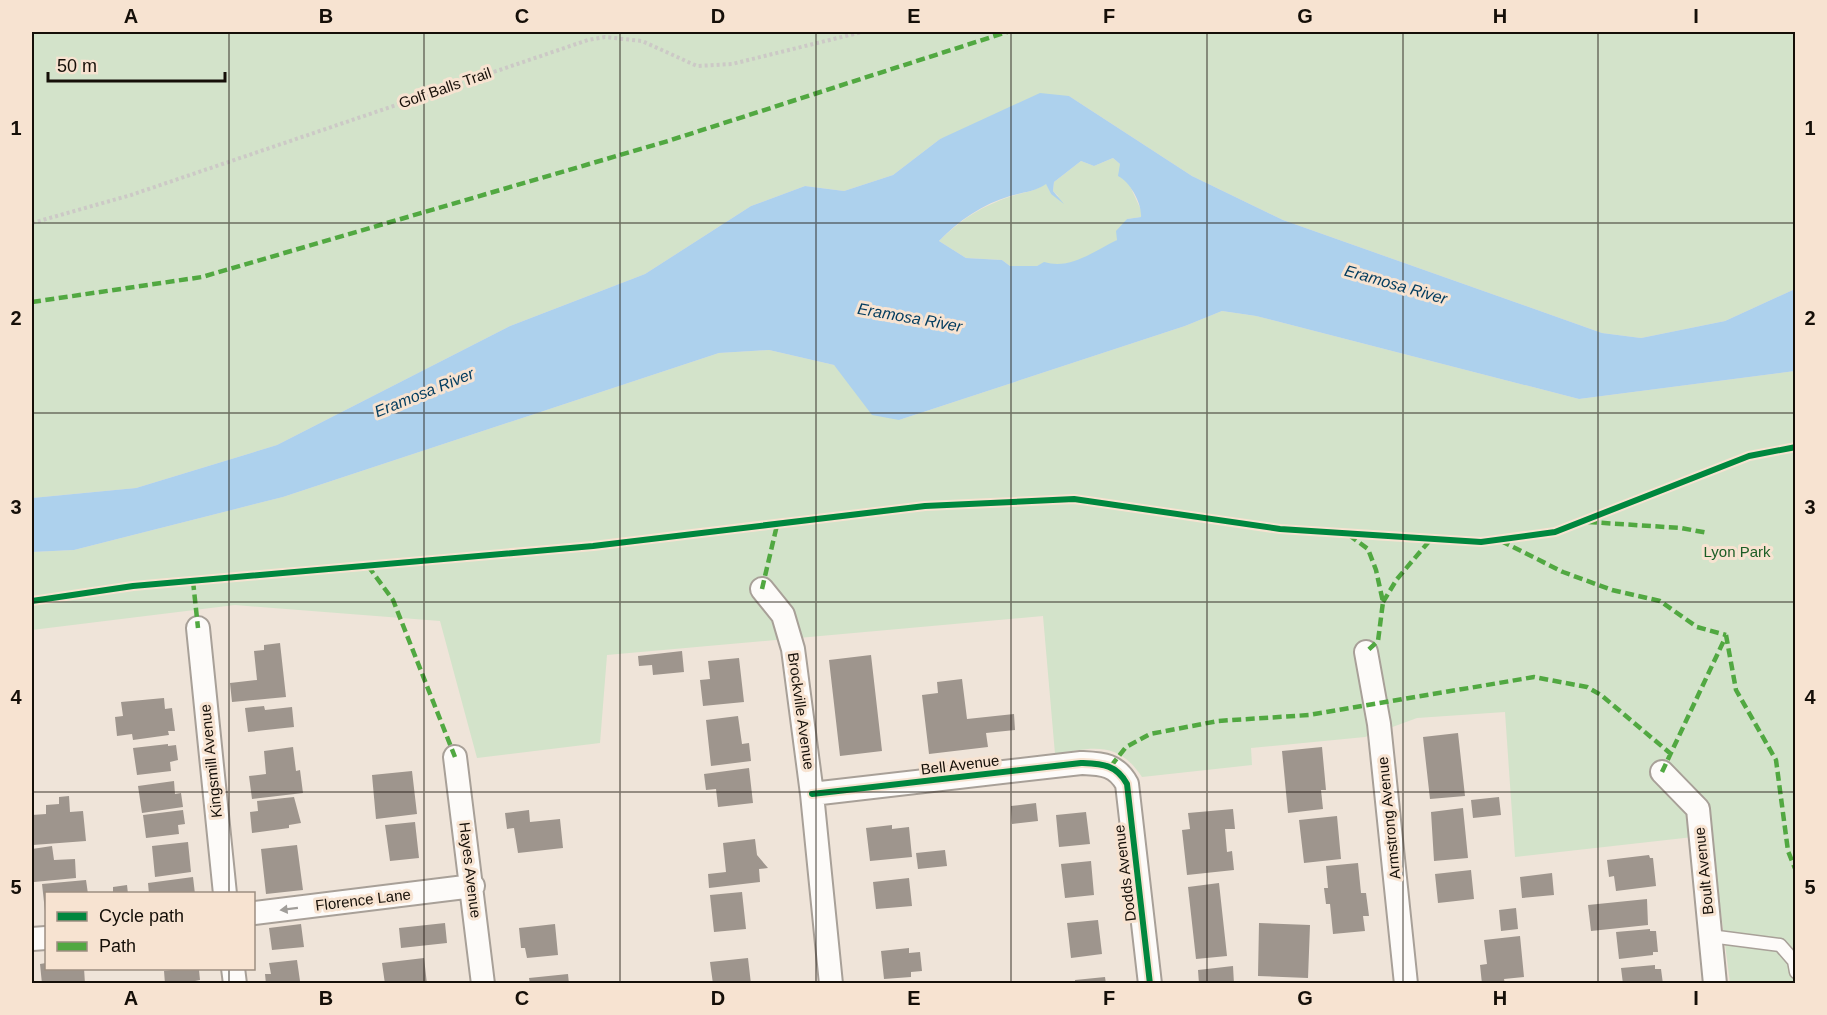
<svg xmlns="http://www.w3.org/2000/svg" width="1827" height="1015" viewBox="0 0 1827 1015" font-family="Helvetica,sans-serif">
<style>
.green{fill:#d3e3ca}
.water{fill:#add1ed;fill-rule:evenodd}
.building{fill:#9e958d}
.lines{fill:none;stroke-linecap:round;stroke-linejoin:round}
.lane-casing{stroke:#a8a098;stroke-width:15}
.street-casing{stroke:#a8a098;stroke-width:26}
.path{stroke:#ccc9c6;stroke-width:4;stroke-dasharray:3 3;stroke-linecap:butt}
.lane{stroke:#fdfbf9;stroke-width:12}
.street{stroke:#fdfbf9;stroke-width:22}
.quiet{stroke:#51a841;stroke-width:4.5;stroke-dasharray:9 4.5;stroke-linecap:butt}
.cycleway-casing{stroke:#f7e3d1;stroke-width:10}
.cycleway{stroke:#00873e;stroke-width:6}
.oneway{fill:#a09d99}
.grid{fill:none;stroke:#150f08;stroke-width:1.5;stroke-opacity:0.55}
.labels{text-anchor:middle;stroke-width:6;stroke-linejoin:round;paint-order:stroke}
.street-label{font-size:15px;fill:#150f08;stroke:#f7e3d1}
.park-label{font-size:15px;fill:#1b5d25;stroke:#f7e3d1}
.water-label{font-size:16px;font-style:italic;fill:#003b5e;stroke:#f7e3d1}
.neatline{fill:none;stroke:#150f08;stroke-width:2}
.grid-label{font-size:20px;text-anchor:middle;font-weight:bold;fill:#150f08}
</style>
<rect width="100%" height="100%" fill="#efe4d9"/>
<path class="green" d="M32,32H1795V289L1725,321L1641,338L1602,333L1283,220L1192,176L1069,96L940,139L893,175L844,191L805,186L751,206L645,274L510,326L277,445L136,488L32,498Z
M1113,158L1120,164L1141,210V217L1127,219C1124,226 1121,237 1116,241C1097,255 1067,269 1044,263L1037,266H1010L1002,260L966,258L939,241C961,220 977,209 1006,198C1020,192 1034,193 1046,183L1051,194L1059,197L1053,191L1054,182L1081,161L1094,166Z
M1222,311L1256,316L1579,399L1795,371V983H1730L1711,835L1515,857L1505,712L1417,718L1365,737L1251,748L1252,765L1142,777C1118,741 1094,747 1055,754L1043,616L607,655L600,743L477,758L440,621L235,605L32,630V552L74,550L283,497L719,353L769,350L834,365L899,420L1185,326Z"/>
<path class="water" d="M1040,93L1069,96L1192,176L1283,220L1602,333L1641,338L1725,321L1795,289V371L1579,399L1256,316L1222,311L1185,326L899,420L872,415L834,365L769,350L719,353L283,497L74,550L32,552V498L136,488L277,445L510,326L645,274L751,206L805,186L844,191L893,175L940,139ZM1113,158L1120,164L1118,176C1130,182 1142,203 1141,217L1127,219L1116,231L1117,240C1094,251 1071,270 1044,262L1037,266H1010L1002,260L966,258L939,241C958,221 983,204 1010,196C1023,192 1035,192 1046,184L1051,194L1064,204L1053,191L1054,182L1081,161L1094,166Z"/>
<path class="building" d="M280,643L286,697L232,702L230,683L257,680L254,651L264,650V645Z
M682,651L684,672L653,675L652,665L639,666L638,656Z
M871,655L882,751L840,756L829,660Z
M739,658L744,702L703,706L700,680L710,679L708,661Z
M962,679L967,719L1014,714L1015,730L986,733L988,747L929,754L922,695L938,693L937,682Z
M164,698L165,709L172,708L175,731H168L169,735L133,740L132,734L117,736L115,717L123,716L121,702Z
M264,706L265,710L292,707L294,727L248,732L245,708Z
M738,716L742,744L749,743L751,761L711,766L706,720Z
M1458,733L1465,796L1430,799L1423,737Z
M168,744V746L176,745L178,760L170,762L171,771L137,775L133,748Z
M293,747L296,771L300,770L303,793L252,799L249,776L266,774L264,751Z
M1322,747L1326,790H1321L1323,809L1288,813L1282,751Z
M749,768L753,803L718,807L716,789L706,790L704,774Z
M412,771L417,814L376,819L372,775Z
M174,781L175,794L181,793L183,807L142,813L138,786Z
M69,796L70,812L83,811L86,841L33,845L32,815L46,814V805L59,804V797Z
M294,797L301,823L289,825V828L252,833L250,812L258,811L257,801Z
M1499,797L1501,815L1473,818L1471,800Z
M1036,803L1038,821L1012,824L1011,806Z
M1463,808L1468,858L1434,861L1431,812Z
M1233,809L1235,829H1225L1227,852L1232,851L1234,870L1187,875L1182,830L1190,829L1188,813Z
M183,810L185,824L178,825L179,834L146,838L143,815Z
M529,810L530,822L560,819L563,848L518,853L514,828L507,829L505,813Z
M1086,812L1090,844L1059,847L1056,815Z
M1337,816L1341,859L1304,863L1299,820Z
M415,822L419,858L390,861L385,825Z
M892,825V829L909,827L912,857L870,861L866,828Z
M755,839L757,855L768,868L759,869L760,882L709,888L708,874L726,872L723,843Z
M188,842L191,872L155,877L152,846Z
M297,845L303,890L266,894L261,849Z
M52,846L54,860L75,859L76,878L34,882L32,849Z
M945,850L947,866L918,869L916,853Z
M1649,855L1650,858H1653L1656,886L1616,891L1614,876L1609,877L1607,860Z
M1091,861L1094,895L1065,898L1061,864Z
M1358,863L1361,893H1366L1369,916H1363L1365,931L1333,934L1330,904H1326L1324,888H1328L1326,866Z
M1471,870L1474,899L1438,903L1435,874Z
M1552,873L1554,895L1522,898L1520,877Z
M193,877L195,894H149L148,883Z
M909,878L912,906L876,909L873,882Z
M86,880L88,894H46L45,911L42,884Z
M1219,883L1227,956L1196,959L1188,887Z
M127,885L128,894H113V887Z
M742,892L746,929L714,932L710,895Z
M1647,899L1648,925L1591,931L1588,905Z
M1516,908L1518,929L1501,931L1499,910Z
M1098,920L1102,954L1071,958L1067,923Z
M445,923L447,943L401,948L399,928Z
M1259,923L1310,925L1308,978L1258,976Z
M301,924L304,947L272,950L269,928Z
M555,924L558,955L527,958L525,948H521L519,928Z
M1650,929V931H1656L1658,952H1653V955L1619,959L1616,932Z
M1520,936L1524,977L1504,979L1505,984H1482L1480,965L1487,964L1484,940Z
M909,948V953L920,952L922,971L911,972V977L884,979L881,951Z
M424,958L427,984H385L382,963Z
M748,958L751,984H713L710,962Z
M297,960L300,981L266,984L265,974H271L269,963Z
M46,963V968H84L85,984H42L40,964Z
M1655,965V969H1661L1663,984H1623L1621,968Z
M1233,966L1234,984H1199L1198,970Z
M186,968L199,970L200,980L195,981V984H165L164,971Z
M568,974L569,984H530L529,978Z
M1105,977L1106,984H1075V980Z"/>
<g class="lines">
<g class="lane-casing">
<path id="lane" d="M1710,936L1780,945L1794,961L1796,972"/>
</g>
<g class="street-casing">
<path id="street" d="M762,589L783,615L793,649L812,794L831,984
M198,628L225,894
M1366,652L1379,724L1406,984
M455,757L483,984
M1662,772L1698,809L1715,984
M812,794L1081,763C1102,764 1116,764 1127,784L1150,984
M254,913L473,886
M32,939L46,938
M233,968L235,984"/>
</g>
<path class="path" d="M32,223L131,195L588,40L605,37L642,41L697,66L732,64L862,32"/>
<use href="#lane" class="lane"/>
<use href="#street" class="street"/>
<path class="quiet" d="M32,302L202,277L668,141L1007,32
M1588,522L1681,528L1708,533
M1349,535L1368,549L1376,570L1383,602L1378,641L1366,652
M1501,541L1563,572L1612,590L1660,601L1697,627L1726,635
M368,566L393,600L455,757
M193,581L198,628
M762,589L777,525
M1383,602L1397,579L1431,539
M1726,635L1736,690L1776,760L1788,851L1796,871
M1111,766L1126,747L1150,734L1218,721L1309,715L1534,677L1587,687L1601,695L1671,754
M1662,772L1726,636"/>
<g class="cycleway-casing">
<path id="cycleway" d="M32,601L133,586L593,546L925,506L1074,499L1280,529L1481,542L1555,532L1749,456L1796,447
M812,794L1081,763C1102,764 1116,764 1127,784L1150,984"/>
</g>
<use href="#cycleway" class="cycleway"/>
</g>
<defs><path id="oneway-solid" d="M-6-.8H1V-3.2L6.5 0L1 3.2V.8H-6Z" transform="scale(1.5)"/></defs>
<use class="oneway" href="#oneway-solid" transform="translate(289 909) rotate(173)"/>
<path class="grid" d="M229,32V894M424,32V984M620,32V984M816,32V984M1011,32V984M1207,32V984M1403,32V984M1598,32V984M32,223H1796M32,413H1796M32,602H1796M32,792H1796M229,968V984"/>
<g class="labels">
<g class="street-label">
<text transform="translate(445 88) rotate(-19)" y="5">Golf Balls Trail</text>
<text transform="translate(801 711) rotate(82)" y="5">Brockville Avenue</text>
<text transform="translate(211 761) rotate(-96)" y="5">Kingsmill Avenue</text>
<text transform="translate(960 765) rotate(-7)" y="5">Bell Avenue</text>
<text transform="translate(1389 818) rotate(-96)" y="5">Armstrong Avenue</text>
<text transform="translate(470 870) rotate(83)" y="5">Hayes Avenue</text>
<text transform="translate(1704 871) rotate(-96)" y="5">Boult Avenue</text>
<text transform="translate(1125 873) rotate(-97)" y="5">Dodds Avenue</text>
<text transform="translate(363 900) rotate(-7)" y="5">Florence Lane</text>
</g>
<g class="park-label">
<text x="1737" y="557">Lyon Park</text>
</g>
<g class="water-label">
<text transform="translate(1396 284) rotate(16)" y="6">Eramosa River</text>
<text transform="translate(910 317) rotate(10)" y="6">Eramosa River</text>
<text transform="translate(424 392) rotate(-22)" y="6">Eramosa River</text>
</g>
</g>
<rect width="1827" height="1015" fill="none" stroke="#f7e3d1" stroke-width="66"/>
<rect x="45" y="892" width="210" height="78" fill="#f7e3d1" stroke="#9d8e81" stroke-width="1.5"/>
<rect x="57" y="912" width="30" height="9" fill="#00873e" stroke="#9d8e81" stroke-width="1.5"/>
<text x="99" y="922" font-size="18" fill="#150f08">Cycle path</text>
<rect x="57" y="942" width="30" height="9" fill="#51a841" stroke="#9d8e81" stroke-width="1.5"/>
<text x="99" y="952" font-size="18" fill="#150f08">Path</text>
<path d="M48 72v9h177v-9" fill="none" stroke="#150f08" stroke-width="3"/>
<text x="57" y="72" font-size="18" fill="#150f08" stroke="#f7e3d1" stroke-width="4.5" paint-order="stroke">50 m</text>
<rect x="33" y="33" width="1761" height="949" class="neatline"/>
<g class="grid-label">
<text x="131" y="23">A</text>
<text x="326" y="23">B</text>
<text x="522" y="23">C</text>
<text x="718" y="23">D</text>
<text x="914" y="23">E</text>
<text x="1109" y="23">F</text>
<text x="1305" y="23">G</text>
<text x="1500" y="23">H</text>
<text x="1696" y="23">I</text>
<text x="16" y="135">1</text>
<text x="1810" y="135">1</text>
<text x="16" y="325">2</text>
<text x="1810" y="325">2</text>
<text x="16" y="514">3</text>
<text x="1810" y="514">3</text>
<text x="16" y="704">4</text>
<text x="1810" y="704">4</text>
<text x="16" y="894">5</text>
<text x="1810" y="894">5</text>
<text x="131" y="1005">A</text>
<text x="326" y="1005">B</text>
<text x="522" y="1005">C</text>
<text x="718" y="1005">D</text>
<text x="914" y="1005">E</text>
<text x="1109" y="1005">F</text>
<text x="1305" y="1005">G</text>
<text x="1500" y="1005">H</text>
<text x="1696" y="1005">I</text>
</g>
</svg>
